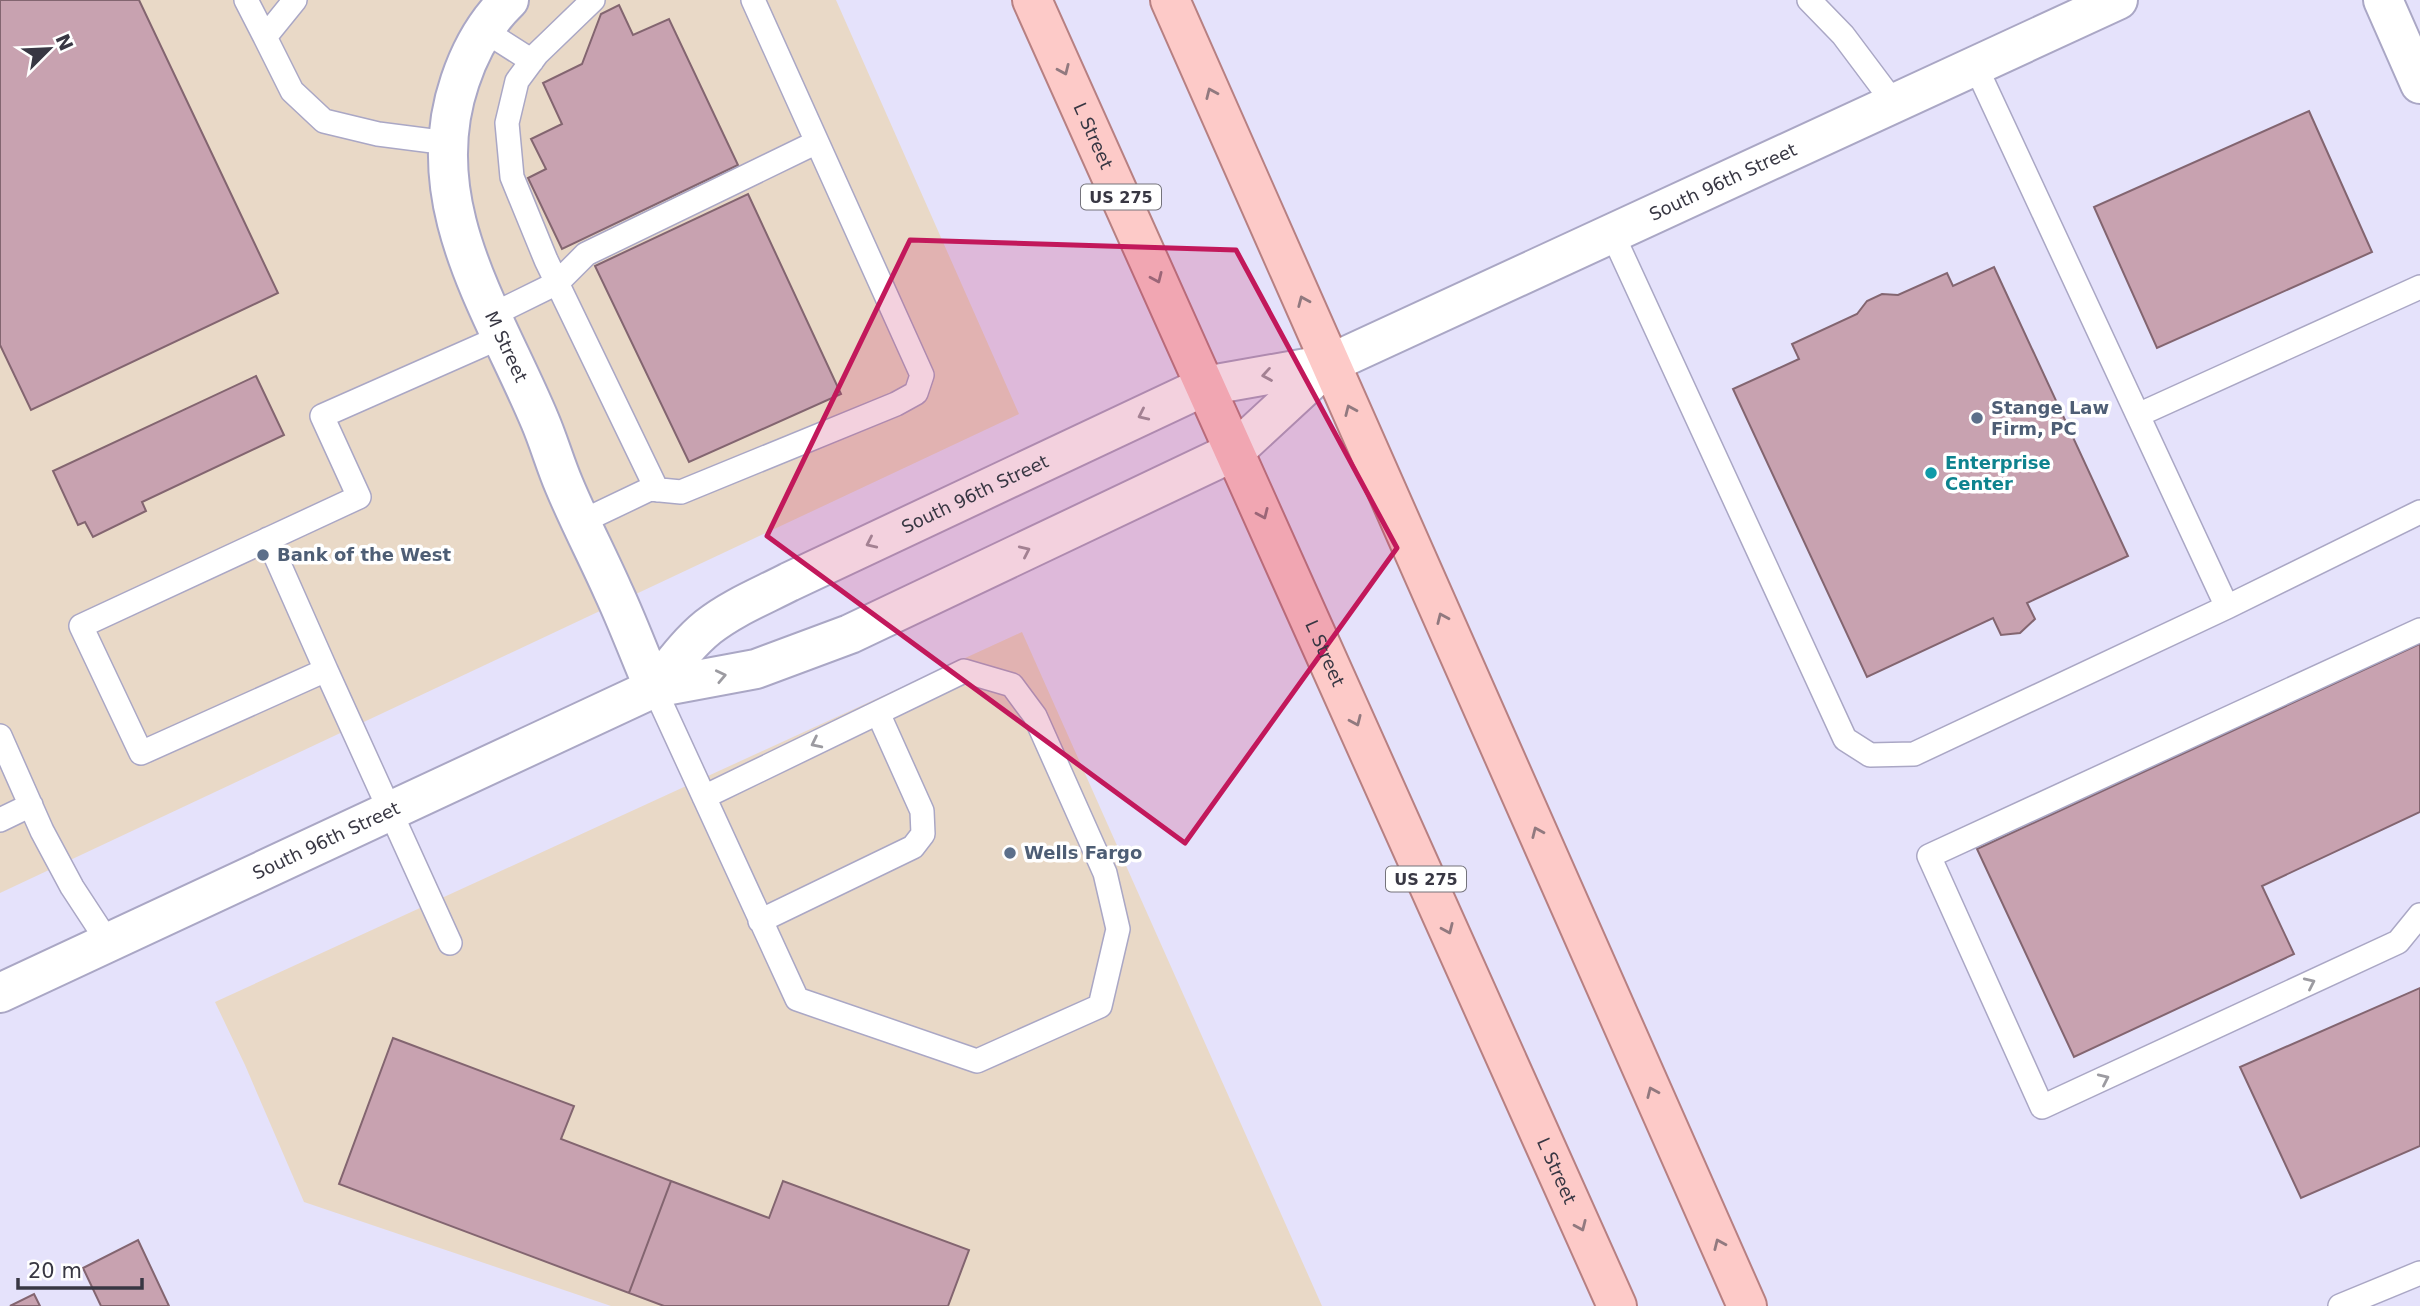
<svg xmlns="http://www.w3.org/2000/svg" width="2420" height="1306" viewBox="0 0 2420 1306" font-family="'DejaVu Sans',sans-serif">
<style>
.commercial{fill:#e9d9c7}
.building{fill:#c8a2b0;stroke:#836570;stroke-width:2}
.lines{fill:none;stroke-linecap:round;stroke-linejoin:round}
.service-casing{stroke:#aaa7c5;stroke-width:26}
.minor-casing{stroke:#aaa7c5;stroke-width:42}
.tertiary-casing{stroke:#aaa7c5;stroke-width:42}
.secondary-casing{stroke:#aaa7c5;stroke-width:42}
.primary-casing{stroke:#b78082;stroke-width:42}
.service{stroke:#fff;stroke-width:23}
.minor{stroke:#fff;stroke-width:38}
.tertiary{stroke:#fff;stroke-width:38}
.secondary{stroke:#fff;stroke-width:38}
.primary{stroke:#fdcac8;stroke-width:38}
.oneway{stroke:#91797f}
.oneway2{stroke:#9c9ba1}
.marked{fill:#c2185b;fill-opacity:0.2;stroke:#c2185b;stroke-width:5;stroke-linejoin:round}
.service-dot{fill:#5c6f8a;stroke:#fff;stroke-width:2.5}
.culture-dot{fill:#0f9aa8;stroke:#fff;stroke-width:2.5}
.labels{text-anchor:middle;stroke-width:7;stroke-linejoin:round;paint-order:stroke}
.shield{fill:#fff;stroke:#74737b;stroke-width:2}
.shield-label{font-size:16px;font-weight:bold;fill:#383743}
.street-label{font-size:18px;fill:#383743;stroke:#fff}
.service-label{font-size:18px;font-weight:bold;fill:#4e5e75;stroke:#fff;text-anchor:start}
.culture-label{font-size:18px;font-weight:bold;fill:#0d838f;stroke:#fff;text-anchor:start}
</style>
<rect width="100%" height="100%" fill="#e5e2fb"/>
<path class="commercial" d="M0,0H836L1019,414L0,893Z
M1022,632L1322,1306H611L304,1202L245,1065L215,1002Z"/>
<path class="building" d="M0,0H139L278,293L31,410L0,345Z
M619,5L633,35L669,19L738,165L562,249L528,178L546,169L531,139L562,124L543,83L582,64L601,14Z
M2309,111L2372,252L2157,348L2094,207Z
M748,194L841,394L689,462L595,266Z
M1994,267L2128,556L2027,603L2035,619L2020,633L2001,635L1993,618L1867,677L1733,389L1799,359L1792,344L1857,314L1867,301L1882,294L1898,295L1947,273L1953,286Z
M256,376L284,435L142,502L146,511L93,537L85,522L78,525L53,471Z
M2420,644V812L2262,886L2294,954L2074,1057L1977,849Z
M2420,988V1146L2301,1198L2240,1067Z
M393,1038L574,1106L561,1139L671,1181L629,1293L339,1184Z
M671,1181L769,1218L783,1181L969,1250L948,1306H664L629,1293Z
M138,1240L169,1306H101L83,1268Z
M34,1294L40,1306H10Z"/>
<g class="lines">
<g class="service-casing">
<path id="service" d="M246,0L265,37
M295,0L265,37L292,91L324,121L378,134L448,143
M593,0L537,54L517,81L507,123L512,177L546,260L657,490
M1809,0L1843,35L1894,103
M485,31L532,61
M1975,65L2227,607
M1612,233L1845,739L1870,755L1914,754L2227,607L2420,512
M492,315L557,283L586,254L817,142
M2138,415L2420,287
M581,522L650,489L681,492L896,404L916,393L922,375L753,0
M268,539L326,670
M2420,630L1929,856L2042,1107L2398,942L2420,915
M654,688L797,999L977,1061L1100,1006L1118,929L1105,873L1035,716L1012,685L964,671L704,797
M0,736L42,831L72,887L108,942
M0,820L31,805
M760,921L913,847L923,834L922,811L878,713
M450,943L326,670L141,753L81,626L359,497L322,416L503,336
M2340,1306L2420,1273"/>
</g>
<g class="minor-casing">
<g id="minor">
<path id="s1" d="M509,0C486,22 470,51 460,81C418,204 494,311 540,421C549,442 555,464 564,485C579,521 597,555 613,591C628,623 640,656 654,688"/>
</g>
</g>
<g class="tertiary-casing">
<g id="tertiary">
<path d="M2383,0L2420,84"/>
<path id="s2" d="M1329,364L2118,0"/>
</g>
</g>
<g class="secondary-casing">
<g id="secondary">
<path id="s3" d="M654,688C671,667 687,644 708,627C732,608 762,596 789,582L1205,386L1329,364"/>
<path id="s4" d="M0,993L654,688L756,669L850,634L1235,451L1329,364"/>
</g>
</g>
<g class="primary-casing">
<g id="primary">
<path id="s5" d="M1032,0L1617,1306"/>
<path d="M1170,0L1747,1306"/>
</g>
</g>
<use href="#service" class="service"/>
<use href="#minor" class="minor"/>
<use href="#tertiary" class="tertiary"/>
<use href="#secondary" class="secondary"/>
<use href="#primary" class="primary"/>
</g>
<defs><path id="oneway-chevron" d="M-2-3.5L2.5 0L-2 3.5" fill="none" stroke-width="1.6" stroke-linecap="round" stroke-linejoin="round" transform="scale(1.75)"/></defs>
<g class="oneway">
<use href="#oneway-chevron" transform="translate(1064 70) rotate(66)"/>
<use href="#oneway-chevron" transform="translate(1211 93) rotate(-114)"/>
<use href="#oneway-chevron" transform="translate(1157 278) rotate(66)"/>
<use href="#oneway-chevron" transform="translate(1303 301) rotate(-113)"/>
<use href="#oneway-chevron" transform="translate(1350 410) rotate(-114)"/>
<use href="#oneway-chevron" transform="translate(1263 514) rotate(66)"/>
<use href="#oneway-chevron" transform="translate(1442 618) rotate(-114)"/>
<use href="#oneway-chevron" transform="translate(1356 721) rotate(66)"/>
<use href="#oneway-chevron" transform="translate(1537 832) rotate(-114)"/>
<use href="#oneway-chevron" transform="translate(1448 929) rotate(66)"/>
<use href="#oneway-chevron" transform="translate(1652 1092) rotate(-114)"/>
<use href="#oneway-chevron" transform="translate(1581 1226) rotate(66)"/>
<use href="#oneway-chevron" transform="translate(1719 1244) rotate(-114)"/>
</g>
<g class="oneway2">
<use href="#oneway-chevron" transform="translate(1267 375) rotate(170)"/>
<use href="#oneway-chevron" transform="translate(1143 415) rotate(155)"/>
<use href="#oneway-chevron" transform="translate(871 543) rotate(155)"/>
<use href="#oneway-chevron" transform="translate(1025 551) rotate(-25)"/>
<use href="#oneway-chevron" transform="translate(721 676) rotate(-12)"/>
<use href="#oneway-chevron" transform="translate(816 743) rotate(154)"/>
<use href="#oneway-chevron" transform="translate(2310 983) rotate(-25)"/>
<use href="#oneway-chevron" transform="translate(2104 1079) rotate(-25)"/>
</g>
<path class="marked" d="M910,240L1236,250L1397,548L1185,843L767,536Z"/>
<g class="service-dot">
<circle cx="1977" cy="418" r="7"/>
<circle cx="263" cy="555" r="7"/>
<circle cx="1010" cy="853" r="7"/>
</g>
<circle class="culture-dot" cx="1931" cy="473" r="7"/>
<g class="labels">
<g class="shield">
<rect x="1081" y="184.5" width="80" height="25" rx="5"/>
<rect x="1386" y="866.5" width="80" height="25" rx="5"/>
</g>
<g class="shield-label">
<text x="1121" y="203">US 275</text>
<text x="1426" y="885">US 275</text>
</g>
<g class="street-label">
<text dy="6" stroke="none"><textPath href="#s5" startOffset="149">L Street</textPath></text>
<text dy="6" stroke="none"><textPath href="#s2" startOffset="434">South 96th Street</textPath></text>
<text dy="6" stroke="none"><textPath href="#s1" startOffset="373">M Street</textPath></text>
<text dy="6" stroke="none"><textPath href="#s3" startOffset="380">South 96th Street</textPath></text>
<text dy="6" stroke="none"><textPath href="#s5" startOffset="716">L Street</textPath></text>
<text dy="6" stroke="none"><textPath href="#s4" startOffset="360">South 96th Street</textPath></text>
<text dy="6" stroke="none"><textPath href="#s5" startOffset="1283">L Street</textPath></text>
</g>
<g class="service-label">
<text x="1991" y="414">Stange Law<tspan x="1991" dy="21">Firm, PC</tspan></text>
<text x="277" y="561">Bank of the West</text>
<text x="1024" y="859">Wells Fargo</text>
</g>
<g class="culture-label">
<text x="1945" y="469">Enterprise<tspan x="1945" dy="21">Center</tspan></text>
</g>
</g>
<g transform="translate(49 49) rotate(66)" stroke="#ffffff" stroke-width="5" paint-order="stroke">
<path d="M0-5L12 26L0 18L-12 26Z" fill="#383743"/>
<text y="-10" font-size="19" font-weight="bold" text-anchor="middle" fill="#383743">N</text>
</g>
<path d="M18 1278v10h124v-10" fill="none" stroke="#383743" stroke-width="3.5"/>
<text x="28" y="1278" font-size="21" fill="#383743" stroke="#ffffff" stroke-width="5" paint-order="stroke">20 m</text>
</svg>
